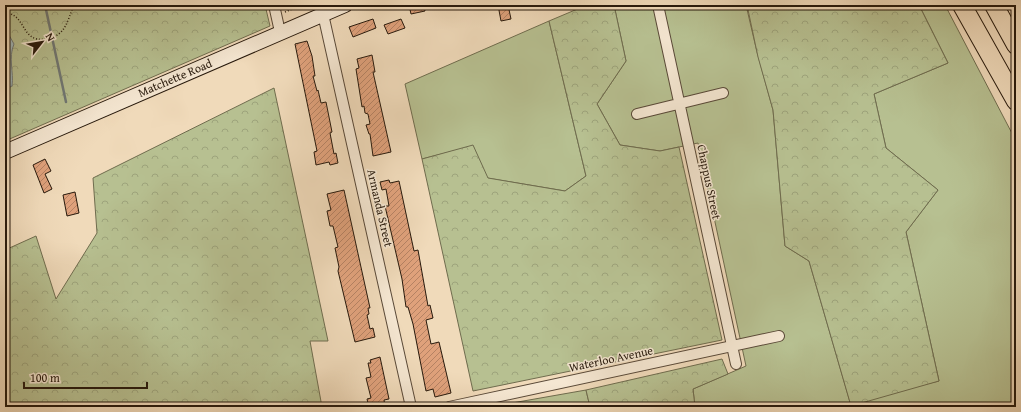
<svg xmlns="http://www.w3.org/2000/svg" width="1021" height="412" viewBox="0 0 1021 412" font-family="'Gentium Book Plus',serif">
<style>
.green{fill:#b7c091;stroke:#6f6c4e}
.forest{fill:url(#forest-crowns);stroke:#6f6c4e}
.water{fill:url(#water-ripples);stroke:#707875}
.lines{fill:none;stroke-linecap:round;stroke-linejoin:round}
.shore{stroke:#646864;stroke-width:1}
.stream{stroke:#707875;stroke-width:2.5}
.building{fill:url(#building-hatch);stroke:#27190c}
.street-casing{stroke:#594938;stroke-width:12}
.secondary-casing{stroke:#27190c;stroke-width:16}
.highway-casing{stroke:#27190c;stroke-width:20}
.path{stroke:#27190c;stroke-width:1.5;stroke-dasharray:1 2;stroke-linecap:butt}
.street{stroke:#f5e7d2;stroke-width:10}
.secondary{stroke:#f5e7d2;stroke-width:14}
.highway{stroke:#f0daba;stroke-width:18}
.labels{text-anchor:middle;stroke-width:3;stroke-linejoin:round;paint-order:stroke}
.street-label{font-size:12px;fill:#27190c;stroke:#f5e7d2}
</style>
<defs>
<pattern id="forest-crowns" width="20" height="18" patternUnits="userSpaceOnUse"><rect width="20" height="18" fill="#b7c091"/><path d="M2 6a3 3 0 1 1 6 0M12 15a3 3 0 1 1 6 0" fill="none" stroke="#9da47c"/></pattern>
<pattern id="water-ripples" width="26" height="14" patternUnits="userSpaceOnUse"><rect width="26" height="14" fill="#a0b8bb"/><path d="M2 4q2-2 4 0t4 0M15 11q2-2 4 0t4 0" fill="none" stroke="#829596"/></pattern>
<pattern id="building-hatch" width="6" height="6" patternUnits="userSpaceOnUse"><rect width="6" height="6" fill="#dfa17b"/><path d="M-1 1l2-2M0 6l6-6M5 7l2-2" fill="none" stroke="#b58263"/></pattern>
</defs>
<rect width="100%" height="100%" fill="#f0daba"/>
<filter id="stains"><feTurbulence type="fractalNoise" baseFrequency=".005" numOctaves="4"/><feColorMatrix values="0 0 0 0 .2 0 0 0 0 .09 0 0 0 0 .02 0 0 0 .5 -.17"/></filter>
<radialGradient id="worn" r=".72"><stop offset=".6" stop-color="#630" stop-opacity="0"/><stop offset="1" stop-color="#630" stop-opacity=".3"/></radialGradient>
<path class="green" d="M614,5H746L757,52L773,110L785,246L809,261L850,402L939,381L906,232L938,190L886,148L874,94L948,63L921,9L917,5H945L1016,141V407H695L693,389L746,366L698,143L660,151L620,145L597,104L626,61Z
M549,21L586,176L565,191L487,178L473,146L422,159L405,84Z
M586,390L590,407H513L512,403Z"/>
<path class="forest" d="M5,5H265L270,26L5,141Z
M587,5H614L626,61L597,104L620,145L660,151L679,147L722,340L473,391L422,159L473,145L488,178L565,191L586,176L549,21Z
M747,5H917L921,9L948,63L874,94L886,148L938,190L906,232L939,381L851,406L809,261L785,246L773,110L758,57Z
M274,88L328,341H310L322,407H5V250L36,236L56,299L97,233L93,178Z
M722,359L728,374L693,389L695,407H590L586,390Z"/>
<path class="water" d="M5,28L14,44C8,58 14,72 12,86L5,90Z"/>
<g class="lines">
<path class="shore" d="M5,35L9,44C4,58 11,70 8,84L5,86"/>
<path class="stream" d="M45,5L66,102"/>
</g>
<path class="building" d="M409,5H424L425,11L411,14Z
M498,5H508L511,19L501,21Z
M373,19L376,28L353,37L349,27Z
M401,19L405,28L388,34L384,25Z
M307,41L312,56L315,76H313L317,91L318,90L321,103L326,102L332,132L330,133L334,154L336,153L338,163L330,165L329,162L316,165L314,152L317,151L295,44Z
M372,55L375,72H373L391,152L373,156L370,134H369L366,125L370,124L368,114L365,113L364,106L362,107L356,69L359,68L357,59Z
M45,159L51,171L45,174L52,189L44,193L33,165Z
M389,180L390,183L399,181L414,251L418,250L428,306L430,305L433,318L426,320L431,344L439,342L451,393L435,397L433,389L426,391L413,324L408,307H406L402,279L385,206H389L386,189L382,190L380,182Z
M344,190L370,308H368L369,314L367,315L370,329L373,328L375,337L355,342L338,271L339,267L335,248L338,247L333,226H330L327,211L331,210L327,194Z
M75,192L79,213L67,216L63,195Z
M380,357L389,399L384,400L385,407H369L367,399L371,398L366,378L371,377L368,363H371L370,360Z"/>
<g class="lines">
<g class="street-casing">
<path id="street" d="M274,5L280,32
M658,5L736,364
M323,14L411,407
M637,114L723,93
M449,407L779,336"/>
</g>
<g class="secondary-casing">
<path id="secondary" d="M5,152L345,5"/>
</g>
<g class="highway-casing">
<path id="highway" d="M962,5L1016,101
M994,5L1016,45"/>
</g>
<path class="path" d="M285,12L302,5
M5,13C27,14 20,43 46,39C66,36 67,21 74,5"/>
<use href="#street" class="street"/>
<use href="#secondary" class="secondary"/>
<use href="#highway" class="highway"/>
</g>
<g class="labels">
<g class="street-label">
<text transform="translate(175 78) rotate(-23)" y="4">Matchette Road</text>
<text transform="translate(709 182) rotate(78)" y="4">Chappus Street</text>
<text transform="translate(380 208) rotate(77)" y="4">Armanda Street</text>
<text transform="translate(611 359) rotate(-12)" y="4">Waterloo Avenue</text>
</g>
</g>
<rect width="1021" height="412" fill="none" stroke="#f0daba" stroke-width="20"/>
<rect x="6" y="6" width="1009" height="400" fill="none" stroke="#27190c" stroke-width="2"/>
<rect x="10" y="10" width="1001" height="392" fill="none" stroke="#27190c"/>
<g transform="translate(42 42) rotate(59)" stroke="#f5e7d2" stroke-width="3" paint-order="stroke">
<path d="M0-3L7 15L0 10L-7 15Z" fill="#27190c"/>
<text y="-6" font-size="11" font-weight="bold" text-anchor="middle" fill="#27190c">N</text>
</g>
<path d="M24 382v6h123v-6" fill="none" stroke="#27190c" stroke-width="2"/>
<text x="30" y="382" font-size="12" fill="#27190c" stroke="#f5e7d2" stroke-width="3" paint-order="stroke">100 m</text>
<rect width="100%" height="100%" filter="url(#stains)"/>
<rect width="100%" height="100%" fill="url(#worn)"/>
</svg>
